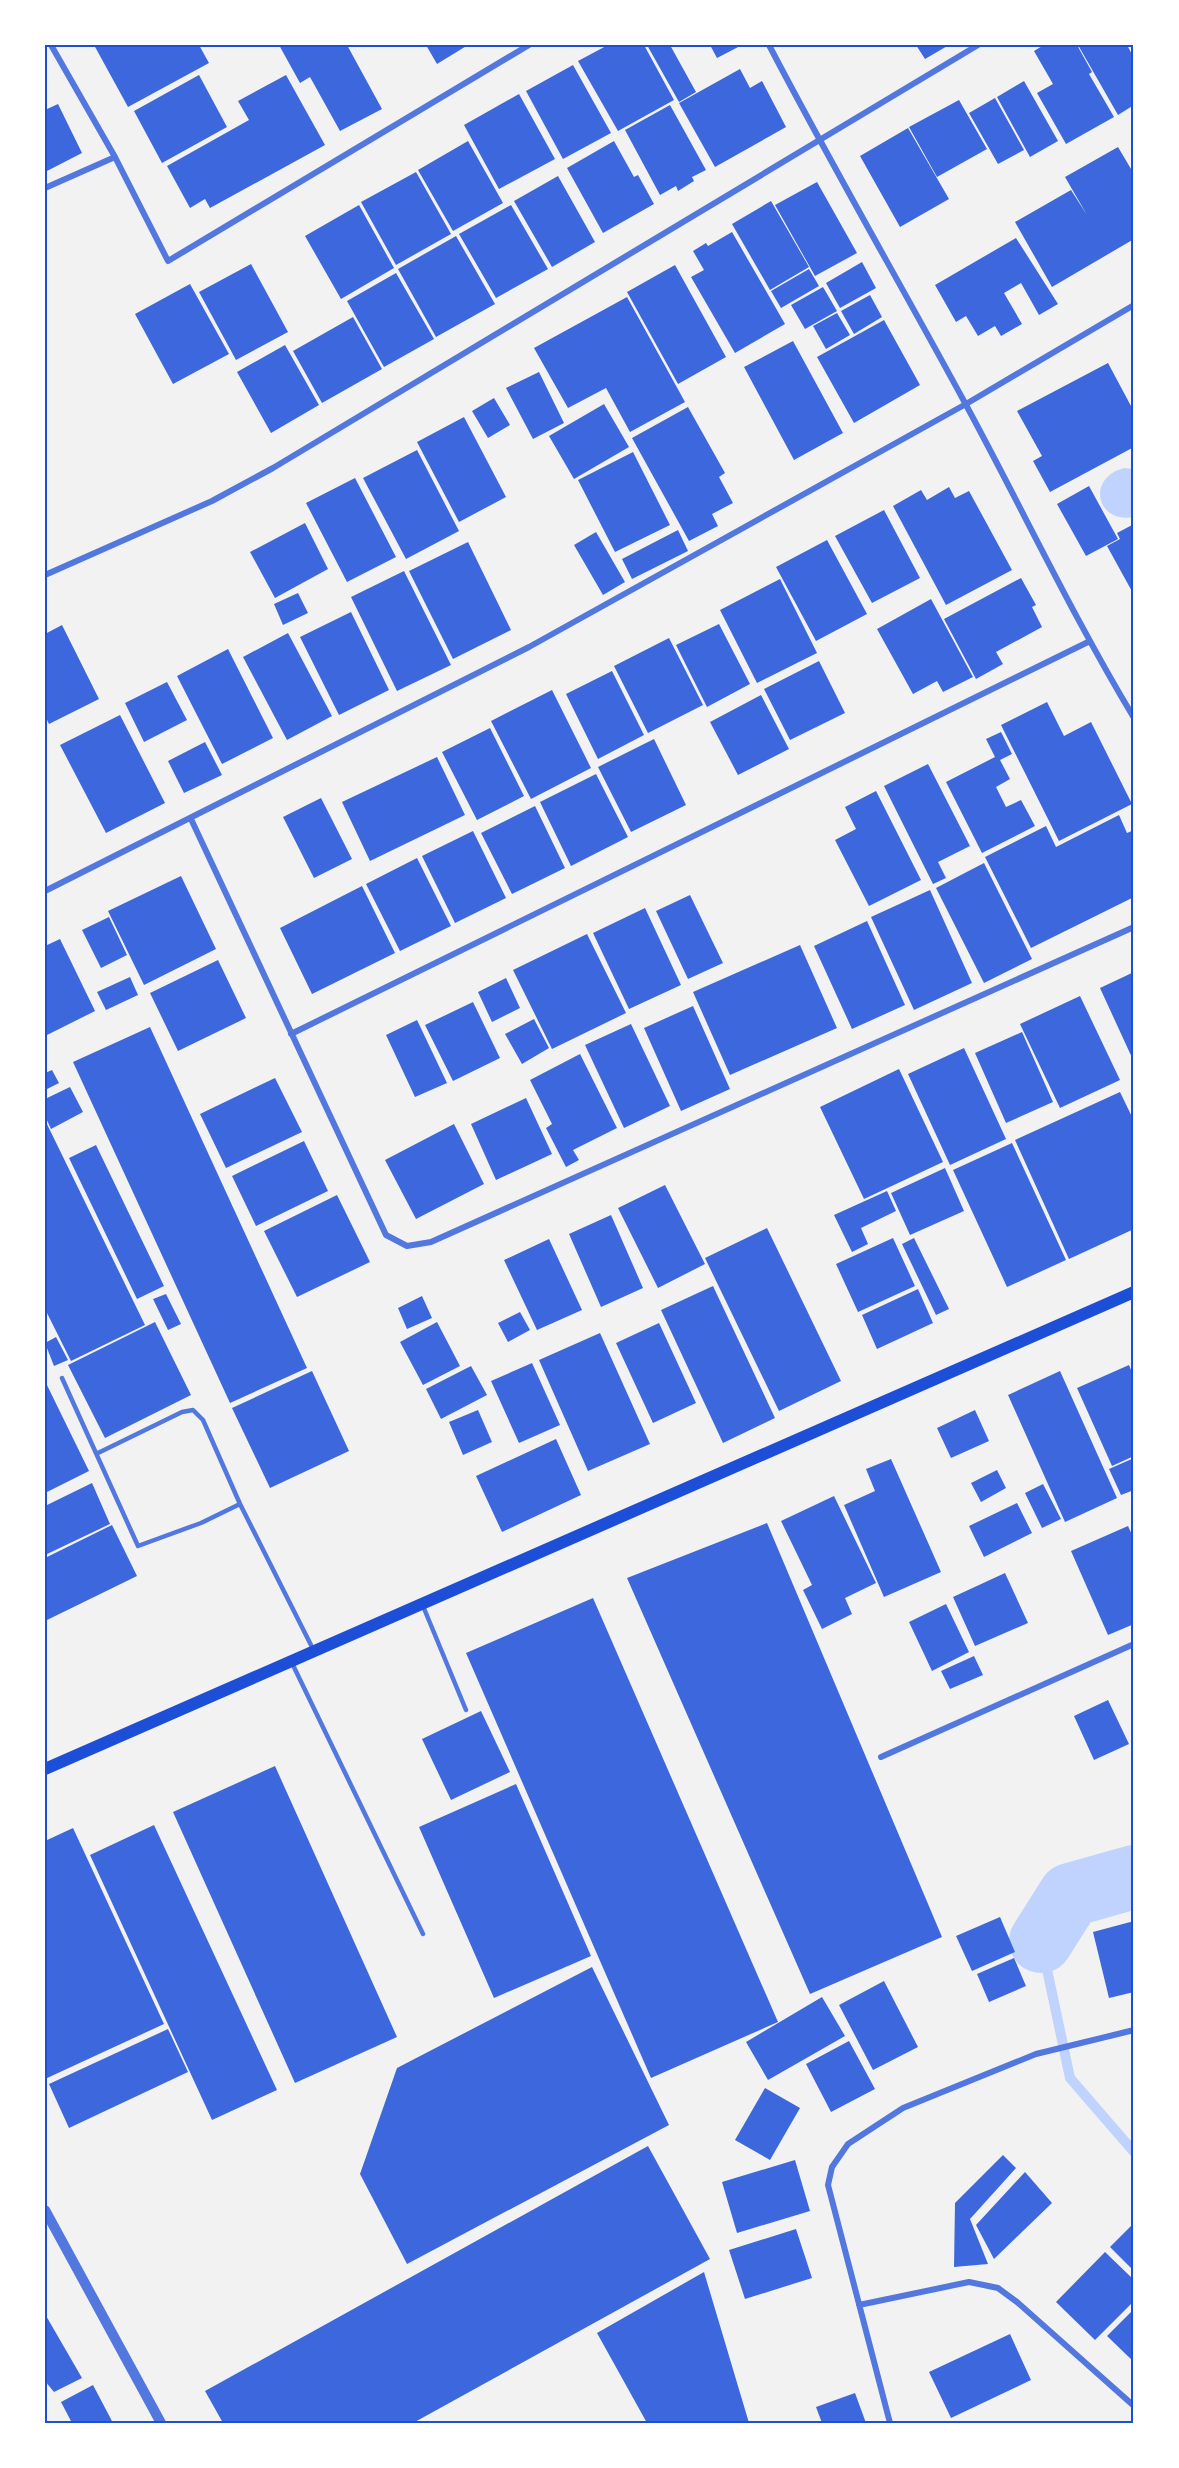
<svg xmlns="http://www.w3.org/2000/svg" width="1179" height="2468" viewBox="0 0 1179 2468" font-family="Figtree,sans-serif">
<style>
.water{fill:#bfd3fe}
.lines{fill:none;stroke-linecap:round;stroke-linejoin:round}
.stream{stroke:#bfd3fe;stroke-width:10}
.river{stroke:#bfd3fe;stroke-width:64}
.building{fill:#3d67dc}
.service{stroke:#5277de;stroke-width:4.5}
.minor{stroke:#5277de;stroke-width:6}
.tertiary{stroke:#5277de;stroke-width:10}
.secondary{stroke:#1d4ed8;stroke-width:12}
.neatline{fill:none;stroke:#1d4ed8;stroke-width:2}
</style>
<rect width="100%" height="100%" fill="#f2f2f2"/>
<path class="water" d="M1124,468L1134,469V517C1096,524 1086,478 1124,468Z"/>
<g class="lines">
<path class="stream" d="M1041,1941L1070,2078L1134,2152"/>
<path class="river" d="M1041,1941L1070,1895L1134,1877"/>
</g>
<path class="building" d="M94,45H199L209,63L128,107Z
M279,45H347L382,109L340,131L310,77L300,83Z
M426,45H468L437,64Z
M608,45H644L674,100L618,131L578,61Z
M647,45H670L696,92L679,102Z
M710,45H742L717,58Z
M916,45H949L925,59Z
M1044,45H1077L1092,72L1089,74L1114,117L1066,144L1037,93L1053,84L1034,51Z
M1078,45H1127L1134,58V105L1118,115Z
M573,65L611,133L563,159L526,91Z
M740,69L750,88L762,81L786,127L715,167L679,103Z
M199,75L227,127L162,163L134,111Z
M286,75L325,145L210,208L205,199L190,208L167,166L249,120L238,101Z
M1024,81L1058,141L1030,157L997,97Z
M519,94L555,159L499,189L464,125Z
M995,98L1024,150L998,164L969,113Z
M959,100L987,149L937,177L909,127Z
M58,104L82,153L45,172V110Z
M670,105L706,170L692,177L694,181L678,191L676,186L660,195L625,130Z
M908,128L949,199L900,227L860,156Z
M468,141L503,203L453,231L418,170Z
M614,141L634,177L638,175L654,204L603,233L567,168Z
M1118,147L1134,174V239L1052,287L1015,222L1071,190L1087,215L1065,177Z
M416,172L451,234L396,265L361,202Z
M558,176L595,242L552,267L514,201Z
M817,182L857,253L815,276L775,205Z
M771,201L809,267L770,290L732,224Z
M359,205L394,268L341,299L305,236Z
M511,205L548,269L496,298L459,234Z
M732,232L785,324L735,353L691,277L704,270L693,251L706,243L708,246Z
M456,236L495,304L436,337L398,269Z
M1016,238L1058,304L1039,315L1021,283L1004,293L1022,324L1001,336L995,326L978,336L966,316L956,322L935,285Z
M862,262L876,288L840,308L826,283Z
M251,264L288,332L236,360L199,292Z
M675,265L726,357L678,384L627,292Z
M809,269L819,286L781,308L771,291Z
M396,273L434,339L384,367L347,301Z
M190,284L229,354L173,384L135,314Z
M823,287L837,311L805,329L791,305Z
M870,295L882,317L854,334L841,311Z
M627,297L685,402L630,432L606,388L568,408L534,348Z
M837,313L850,335L826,349L813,326Z
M353,317L382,369L322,403L293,351Z
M884,320L920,385L854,423L817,357Z
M793,341L843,433L794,460L744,367Z
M285,345L319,405L271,433L237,372Z
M1108,363L1131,406L1134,404V447L1050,492L1033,461L1042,456L1017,411Z
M539,372L564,423L533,439L506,388Z
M494,398L510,425L488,438L472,411Z
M604,404L629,447L574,479L549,436Z
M688,407L725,473L719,477L733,503L712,514L718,526L689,541L632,438Z
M464,417L506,497L459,522L417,442Z
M417,450L459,531L406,559L363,478Z
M633,452L670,525L615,552L578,480Z
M355,478L396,557L347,582L306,503Z
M1089,486L1118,539L1086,556L1057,504Z
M949,487L955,498L969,491L1012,570L946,605L893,506L921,490L927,500Z
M884,510L920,578L872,603L835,536Z
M305,523L328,569L275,598L250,552Z
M1134,524V595L1107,546L1120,539L1117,533Z
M678,530L688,551L632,579L622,559Z
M596,532L625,582L603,595L574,545Z
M827,540L867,614L816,641L776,567Z
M468,542L511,630L453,659L409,571Z
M404,571L451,665L397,691L351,597Z
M1021,578L1036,605L1032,607L1042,627L996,652L1003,664L976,679L944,619Z
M780,579L817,653L757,683L720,610Z
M298,593L308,613L283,625L274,604Z
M931,599L973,677L943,692L937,681L913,694L877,629Z
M351,612L389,690L339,715L300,637Z
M719,624L750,684L707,707L676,645Z
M62,625L99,699L49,724L45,716V634Z
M288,633L332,716L287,740L243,657Z
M669,638L703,705L648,733L614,666Z
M228,649L273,738L222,764L177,676Z
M819,661L845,713L790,740L764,689Z
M612,671L644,735L598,759L566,694Z
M167,682L187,720L144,742L125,703Z
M552,690L591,768L531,799L491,721Z
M761,695L789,749L738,775L710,722Z
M1047,702L1064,736L1091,722L1132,804L1059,841L1001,725Z
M120,715L165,803L106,833L60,745Z
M490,728L524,796L477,820L442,752Z
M1001,732L1012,754L1000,760L1010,779L996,787L1006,807L1021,800L1035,826L982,853L946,782L995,757L986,739Z
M654,739L686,805L631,832L598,767Z
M205,742L222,775L184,793L168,761Z
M437,757L465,815L370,861L342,802Z
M928,764L970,846L938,862L946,878L933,884L884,786Z
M596,774L628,837L571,866L540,802Z
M876,791L921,880L869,906L835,840L856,829L845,807Z
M321,798L352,859L314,878L283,817Z
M535,806L565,868L512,894L481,833Z
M1119,815L1127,833L1134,830V897L1031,948L985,857L1046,826L1056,847Z
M473,831L506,898L455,923L422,856Z
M417,858L451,926L400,951L366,884Z
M984,863L1032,959L984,983L936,888Z
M181,876L216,949L144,985L108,911Z
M362,886L395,953L312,994L280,928Z
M930,890L972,983L914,1010L871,917Z
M690,895L723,963L688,979L656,911Z
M645,908L681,985L629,1009L593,933Z
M109,917L127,955L101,968L82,930Z
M867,921L905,1005L852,1029L814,946Z
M587,934L626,1013L552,1049L513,970Z
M60,939L95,1011L45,1036V946Z
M800,945L837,1028L730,1075L693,992Z
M218,960L246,1018L178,1051L150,993Z
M1134,972V1062L1100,988Z
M130,977L138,995L106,1010L97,992Z
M506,978L520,1008L492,1022L478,992Z
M1080,996L1120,1080L1060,1108L1020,1024Z
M473,1002L500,1058L453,1081L425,1025Z
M693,1006L730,1089L681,1111L644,1028Z
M534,1019L549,1048L522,1064L505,1034Z
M417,1020L447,1083L415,1097L386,1035Z
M631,1024L670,1106L624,1128L585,1045Z
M150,1027L307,1368L230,1403L73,1062Z
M1022,1032L1053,1102L1006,1123L975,1053Z
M964,1048L1006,1139L950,1165L908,1074Z
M580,1054L617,1128L573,1150L579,1160L566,1167L546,1128L552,1124L530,1080Z
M899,1069L943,1162L864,1199L820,1107Z
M52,1070L59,1083L45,1090V1073Z
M275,1078L302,1132L226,1168L200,1114Z
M70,1087L83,1112L51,1129L45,1116V1099Z
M1120,1092L1134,1121V1229L1069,1259L1015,1140Z
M526,1098L552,1154L496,1180L471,1124Z
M45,1120L145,1325L71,1361L45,1309Z
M454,1124L484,1184L416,1219L385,1160Z
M304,1141L328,1191L256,1226L232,1176Z
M1012,1143L1066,1260L1007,1287L953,1170Z
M96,1145L164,1286L137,1299L69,1158Z
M945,1168L964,1211L910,1235L891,1193Z
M665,1185L705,1264L658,1288L618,1208Z
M887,1191L896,1211L861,1228L868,1244L852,1252L834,1215Z
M337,1195L370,1262L297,1297L264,1231Z
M611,1215L643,1288L601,1307L569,1234Z
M767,1228L841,1381L779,1411L705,1258Z
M893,1238L915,1286L858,1312L836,1264Z
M914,1238L949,1309L936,1315L902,1244Z
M549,1239L582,1310L537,1330L504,1260Z
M713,1286L775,1418L723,1443L661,1310Z
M918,1289L933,1323L877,1349L862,1315Z
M166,1294L181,1324L168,1330L153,1299Z
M422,1296L432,1318L407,1329L398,1308Z
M520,1312L530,1330L508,1342L498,1323Z
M155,1322L191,1395L105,1438L68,1365Z
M437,1322L460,1366L423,1385L400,1342Z
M659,1323L696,1403L653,1423L616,1343Z
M600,1333L650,1444L588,1471L539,1360Z
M56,1337L68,1360L54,1366L45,1343Z
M532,1363L560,1425L519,1443L491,1381Z
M1129,1365L1134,1377V1456L1112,1466L1077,1388Z
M471,1366L487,1395L441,1419L426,1389Z
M312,1371L349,1451L270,1488L232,1408Z
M1060,1371L1117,1498L1065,1522L1008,1395Z
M45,1381L89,1471L45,1493Z
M478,1410L492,1442L463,1455L449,1422Z
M975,1410L989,1441L951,1458L937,1428Z
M556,1439L581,1495L502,1532L476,1476Z
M1134,1458V1490L1121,1495L1109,1469Z
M891,1459L941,1572L884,1597L844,1505L875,1491L866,1469Z
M997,1470L1006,1488L981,1502L971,1483Z
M92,1483L110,1524L45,1555V1506Z
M1043,1484L1061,1519L1042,1528L1025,1493Z
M834,1496L876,1583L845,1598L852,1614L822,1629L803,1590L812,1585L781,1521Z
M1017,1503L1032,1533L984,1557L969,1526Z
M767,1523L942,1937L810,1994L627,1578Z
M112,1525L137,1576L45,1621V1558Z
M1128,1526L1134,1539V1624L1108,1635L1071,1551Z
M1005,1573L1028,1623L975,1646L953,1597Z
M593,1598L778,2022L651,2078L466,1653Z
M946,1604L969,1652L932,1671L909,1622Z
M974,1656L983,1675L950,1689L941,1671Z
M1108,1700L1129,1744L1094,1760L1074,1716Z
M481,1711L510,1772L451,1800L422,1739Z
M275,1766L397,2037L295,2083L173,1812Z
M516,1784L591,1956L494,1998L419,1827Z
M154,1825L277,2090L212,2120L90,1855Z
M73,1828L164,2024L45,2079V1841Z
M1000,1917L1015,1952L972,1971L956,1936Z
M1134,1921V1992L1109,1998L1093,1932Z
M1014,1958L1026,1986L989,2002L977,1974Z
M592,1967L669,2125L407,2264L360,2174L397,2068Z
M884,1981L918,2047L873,2070L839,2005Z
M822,1997L845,2036L768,2080L746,2042Z
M168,2029L188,2072L69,2128L49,2084Z
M849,2041L875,2089L831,2112L806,2064Z
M765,2088L800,2108L770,2160L735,2140Z
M648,2146L710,2259L413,2423H223L205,2391Z
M1003,2155L1016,2168L970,2219L988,2264L954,2267L955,2203Z
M795,2160L810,2211L737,2233L722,2182Z
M1025,2172L1052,2203L994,2259L976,2225Z
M1134,2223V2271L1110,2247Z
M796,2229L812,2278L745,2299L729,2250Z
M1105,2252L1134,2280V2301L1095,2340L1056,2302Z
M704,2272L749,2423H647L597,2333Z
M1134,2309V2362L1107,2336Z
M45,2314L82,2378L54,2392L45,2381Z
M1010,2334L1031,2380L951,2418L929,2372Z
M93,2385L113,2423H72L61,2402Z
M855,2393L866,2423H822L816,2407Z"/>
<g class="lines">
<path class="service" d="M62,1378L138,1546L201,1523L240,1504
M98,1453L182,1412L193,1410L203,1420L240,1504L314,1651
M423,1606L466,1710
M291,1661L423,1934"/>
<path class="minor" d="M51,45L115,157L168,261L529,45
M769,45C832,166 900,283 965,403C1022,508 1072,615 1134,718
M45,188L115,157
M45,575L212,501L273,468L978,45
M191,819L386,1235L407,1246L431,1242L1134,927
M45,891L529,647L966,404L1134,305
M291,1034L1088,642
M881,1757L1134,1644
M859,2305L969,2282L998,2288L1017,2302L1134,2406
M890,2423L828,2185L832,2167L848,2144L903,2108L1036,2054L1134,2030"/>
<path class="tertiary" d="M45,2210L161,2423"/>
<path class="secondary" d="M45,1769L1134,1292"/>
</g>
<rect width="1179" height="2468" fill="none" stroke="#ffffff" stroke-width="93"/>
<rect x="46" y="46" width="1086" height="2376" class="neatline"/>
</svg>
